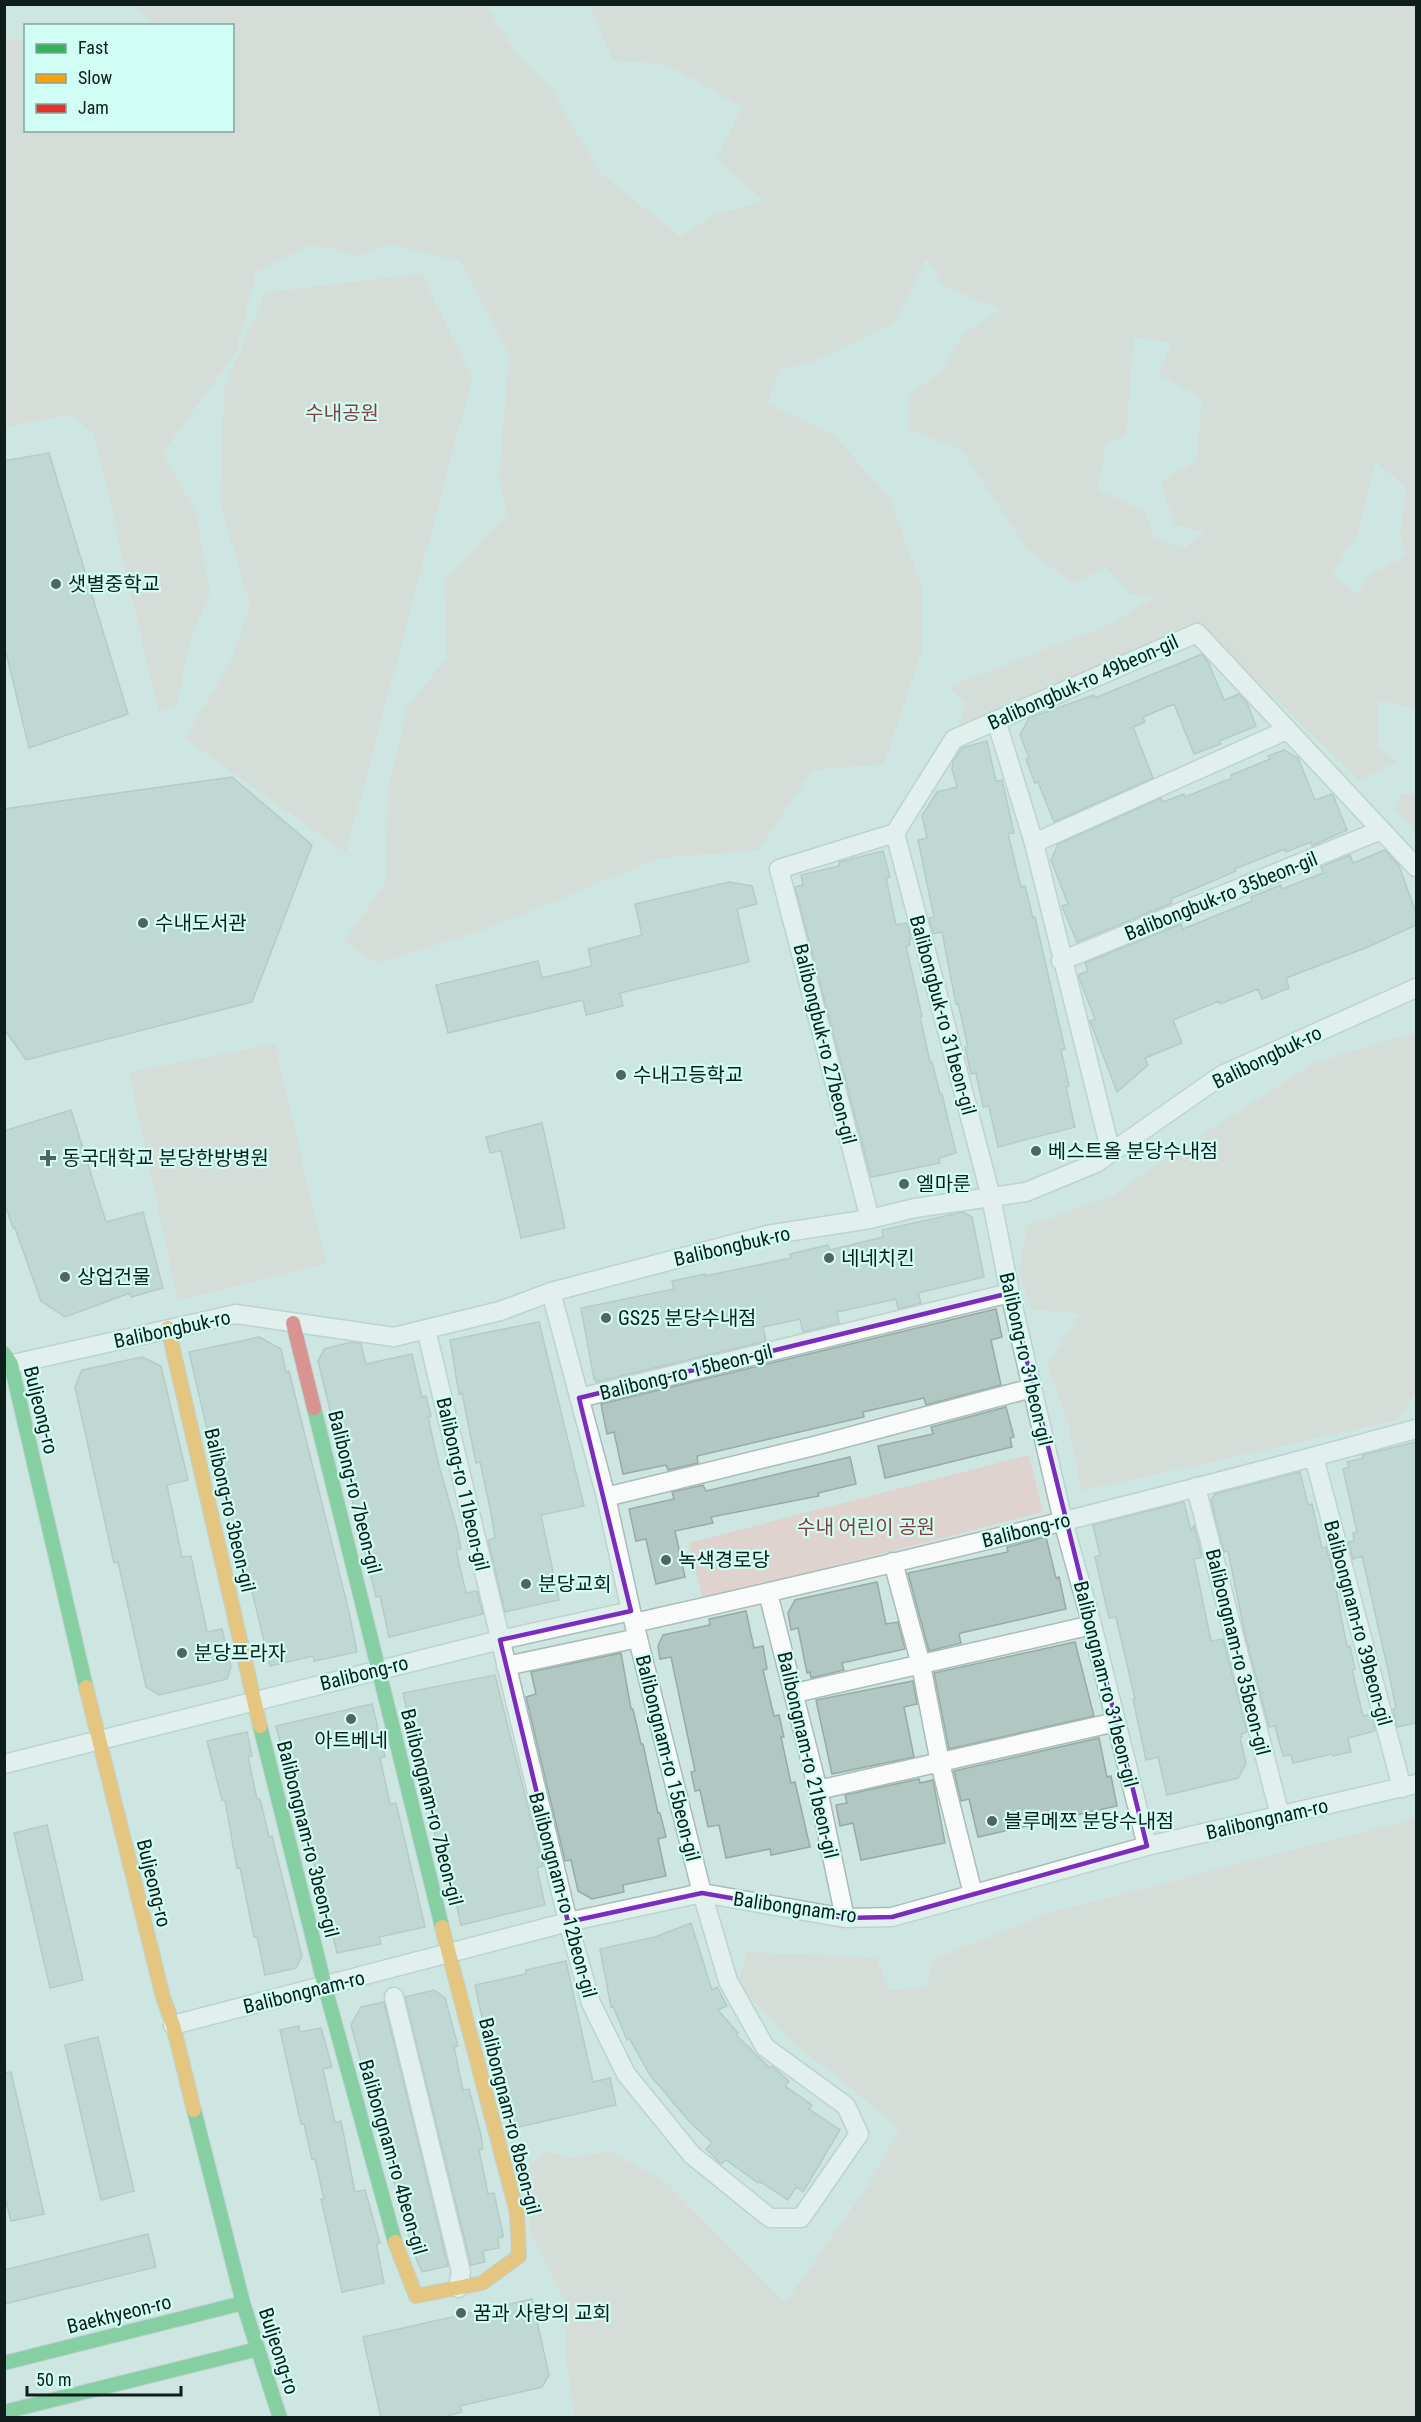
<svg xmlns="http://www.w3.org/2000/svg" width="1421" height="2422" viewBox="0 0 1421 2422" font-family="'Roboto Condensed','Noto Sans KR',sans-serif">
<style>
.green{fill:#ded3cf;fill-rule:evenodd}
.building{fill:#b0c7c2;stroke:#98aaa7;stroke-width:1.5}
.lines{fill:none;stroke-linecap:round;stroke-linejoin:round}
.street-casing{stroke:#a9bcb8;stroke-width:21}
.fast-casing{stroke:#a9bcb8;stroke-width:16}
.slow-casing{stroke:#a9bcb8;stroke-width:16}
.jam-casing{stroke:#a9bcb8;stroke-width:16}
.street{stroke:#f8fbfa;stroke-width:18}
.fast{stroke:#30b455;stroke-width:14}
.slow{stroke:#ff9f0a;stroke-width:14}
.jam{stroke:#e5322d;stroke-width:14}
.marked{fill:none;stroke:#7b2cbf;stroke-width:4.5;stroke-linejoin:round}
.poi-dot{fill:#516460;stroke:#d1fef4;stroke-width:2}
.labels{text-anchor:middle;stroke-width:4.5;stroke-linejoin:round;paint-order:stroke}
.park-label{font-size:20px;fill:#843e3f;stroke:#d1fef4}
.poi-label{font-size:20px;fill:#0d1e1b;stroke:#d1fef4;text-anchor:start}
.street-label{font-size:20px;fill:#0d1e1b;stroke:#d1fef4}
</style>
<rect width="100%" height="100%" fill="#cee6e1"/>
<path class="green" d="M135,5H486L516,54L550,87L600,173L680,236L717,214L765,201L717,160L742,107L667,65L613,60L589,5H1416V708L1377,701L1379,748L1398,762L1360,781L1240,664L1187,634L958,727L966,703L948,687L1113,623L1157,596L1129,594L1106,567L1073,584L1027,549L961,449L909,430L908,395L943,370L962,335L1000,309L944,287L926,259L894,323L818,360L781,369L767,403L833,434L890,499L922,587V650L884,764L813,770L759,850L660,858L494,926L378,964L345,941L386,882L388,789L407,707L447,658L444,581L507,515L499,477L509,355L460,261L391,244L360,256L312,244L256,272L236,352L163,453L196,512L210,594L191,637L177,704L159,713L94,434L71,415L5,427L4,44L16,38L25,41L26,130H232V26L155,25ZM1134,337L1172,343L1159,374L1202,399L1196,461L1160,482L1175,525L1204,532L1184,549L1153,536L1145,511L1098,490L1106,444L1126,436ZM1375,461L1406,488L1400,535L1405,556L1368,576L1358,594L1331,575L1359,531Z
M422,274L472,379L346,853L185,739L230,663L250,605L220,503L224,388L266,292Z
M1401,793L1416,796V829L1395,810Z
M1416,1032V1392L1397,1420L1082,1491L1067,1418L1047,1366L1079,1314L1031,1309L1019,1273L1027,1226L1112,1196L1176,1151L1316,1062Z
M275,1044L326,1264L178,1301L129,1072Z
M1029,1455L1043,1512L703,1600L689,1543Z
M1416,1818V2417H574L567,2365L564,2301L530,2232L524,2172L545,2151L571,2158L610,2151L665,2181L785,2303L867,2187L899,2128L834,2074L794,2044L738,1984L747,1952L876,1958L889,1990L926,1988L933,1959L1052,1912Z"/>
<path class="building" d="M49,453L128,714L29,748L4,644V461Z
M1202,654L1208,662L1224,700L1239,694L1247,703L1256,726L1219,741L1221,744L1194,754L1174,704L1143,717L1145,722L1133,727L1153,778L1054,822L1038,782L1035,783L1026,759L1029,758L1020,735L1029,718L1094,695L1095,698Z
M987,741L996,781L1002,780L1014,833L1008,834L1021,887L1025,886L1033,918L1035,917L1065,1049L1061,1050L1069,1086L1066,1087L1075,1127L998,1147L989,1106L983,1107L976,1073L971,1074L965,1047H968L958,1003L956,1004L942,932L933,934L929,918L934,917L918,840L927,838L922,816L937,792L957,787L952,769L953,761L962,748Z
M1284,750L1298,758L1315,800L1332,794L1333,795L1347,830L1312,846L1311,842L1286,852L1285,849L1234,869L1236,871L1171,899L1172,903L1077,942L1062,906L1068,904L1051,860L1058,844L1161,798L1163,802L1184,794L1185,797L1232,778L1231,775L1270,759L1268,756Z
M232,777L312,845L252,1002L26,1060L4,1029V809Z
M1385,850L1399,866L1416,913V925L1368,947L1286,978L1289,988L1262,999L1258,989L1220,1004L1219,1001L1173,1020L1182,1043L1145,1058L1148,1065L1117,1092L1090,1021L1095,1019L1078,975L1088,971L1085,963L1181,924L1183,929L1252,901L1251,897L1281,885L1282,889L1323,873L1321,867L1350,855L1353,863Z
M883,851L890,877L886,878L896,925L907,923L911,939L909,940L910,945L906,946L922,1016L920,1017L930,1062H932L940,1094H942L956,1153L939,1158L940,1163L871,1177L795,887L803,885L801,875L839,866V862Z
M729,882L752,886L757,904L737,909L749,962L620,993L623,1006L586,1015L583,1000L448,1033L436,985L538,961L542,978L592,966L588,949L642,935L635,904Z
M71,1110L106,1222L143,1212L163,1288L131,1297L130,1293L65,1317L41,1301L15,1228H13L4,1202V1131Z
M542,1123L565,1228L521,1238L501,1151L490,1153L486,1137Z
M963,1212L972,1217L984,1277L918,1293L921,1303L898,1309L896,1299L837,1312L839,1323L803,1332L800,1319L763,1327L766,1341L596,1382L595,1378L594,1379L581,1308L674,1289L672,1281L705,1274V1276L791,1258L790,1254L828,1245L830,1250L883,1237L882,1230Z
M996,1309L1002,1337L991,1340L1001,1385L926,1405L924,1398L863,1412L864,1417L697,1456L698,1463L668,1470L666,1465L623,1474L614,1432L607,1434L601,1404Z
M539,1322L584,1506L541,1515L559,1600L505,1612L488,1540L495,1538L490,1508L480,1462L476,1463L462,1393L459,1394L450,1340Z
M259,1337L281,1349L286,1372L289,1371L349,1612L357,1652L314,1661L313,1656L270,1666L252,1591H249L240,1552L236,1553L189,1352Z
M352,1342L361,1344L366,1364L412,1354L422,1397L426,1396L431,1416L428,1417L438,1462L457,1529L461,1549L456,1550L466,1593L477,1591L483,1614L389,1637L380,1596L376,1597L318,1361L324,1349Z
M142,1357L161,1366L188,1480L167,1485L182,1557L191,1556L207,1632L222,1629L231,1667L227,1679L159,1695L146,1687L118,1562L114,1563L75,1387L82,1370Z
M1006,1407L1014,1437L1010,1438L1012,1447L885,1478L878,1446L933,1434L931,1427Z
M1416,1442V1723L1397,1727L1393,1709L1396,1708L1389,1674L1362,1556L1353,1559L1348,1542L1354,1541L1353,1533L1357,1532L1343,1469L1349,1467L1347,1462L1363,1458L1362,1455Z
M850,1457L856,1484L818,1493L819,1496L711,1517L713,1523L675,1531L685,1577L656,1584L646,1539L636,1541L629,1509L674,1499L672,1492L703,1485L706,1491Z
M1300,1472L1308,1505L1312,1504L1322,1548L1326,1547L1331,1564L1347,1647L1350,1646L1355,1669L1352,1670L1363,1716L1371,1714L1375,1731L1348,1738L1351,1752L1333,1756L1332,1754L1293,1763L1291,1755L1283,1756L1275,1726L1269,1727L1245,1634L1228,1551L1224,1552L1211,1500L1215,1494Z
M1184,1502L1191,1531L1194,1526L1202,1557L1194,1559L1211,1641L1223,1639L1247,1732L1241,1734L1242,1737H1240L1246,1764L1238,1778L1167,1795L1158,1757L1146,1760L1133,1699H1135L1116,1617L1109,1618L1095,1557L1100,1555L1093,1525Z
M1046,1537L1056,1578L1059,1577L1066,1609L961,1633L959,1635L961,1643L929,1651L908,1573L1008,1552L1007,1547Z
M877,1582L886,1624L898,1622L905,1649L842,1663L844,1670L811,1678L810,1672L807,1673L798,1628L791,1630L788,1613L795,1600Z
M746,1611L754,1648L763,1646L767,1669L763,1670L774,1716L779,1715L784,1737H781L791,1783L795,1782L810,1847L771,1855L770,1849L726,1858L719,1825L708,1827L700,1790L695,1791L691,1772L695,1771L671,1657L660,1659L658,1646L663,1635L710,1625L709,1619Z
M1075,1642L1094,1716L949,1749L934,1673Z
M621,1653L631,1709H633L641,1744H643L658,1813H660L666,1837L658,1839L666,1876L623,1885L624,1892L592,1899L578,1891L571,1860L565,1861L526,1697L536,1694L531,1672Z
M495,1675L543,1866L537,1868L545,1905L461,1925L453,1888L448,1889L426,1797L427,1796L418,1756H416L408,1725H410L403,1693Z
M913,1681L917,1704L904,1707L914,1757L832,1774L816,1700Z
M372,1704L385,1757L380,1758L390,1804L396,1803L425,1927L379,1937L381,1944L337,1953L326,1907L322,1914L318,1897H321L313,1859H315L296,1778L293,1779L287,1750H282L276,1726Z
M247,1732L252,1756L248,1757L257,1799H260L269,1837L272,1836L302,1956L296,1968L265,1975L257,1936L254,1937L240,1867L237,1868L225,1800H222L207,1741Z
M1099,1738L1107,1777L1111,1776L1117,1806L978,1837L969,1799L961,1801L954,1771Z
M919,1779L920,1783L933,1780L945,1843L861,1860L853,1823L840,1826L836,1805L847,1803L845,1795Z
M47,1825L83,1980L50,1988L14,1833Z
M691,1923L712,1990L717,1987L727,2006L718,2010L738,2033L736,2035L770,2068L772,2066L789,2081L785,2086L812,2105L809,2109L840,2130L803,2192L796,2187L788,2200L759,2181L758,2183L726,2160L721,2164L706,2149L712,2143L689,2121L650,2075L629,2038L627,2040L613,2006L611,2007L600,1949L655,1937Z
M566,1961L593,2082L610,2078L616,2105L510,2129L491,2043L488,2044L475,1985L526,1974V1970Z
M434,1990L445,1998L458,2046L454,2047L463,2090L469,2089L481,2135L483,2149L479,2150L488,2194L494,2193L503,2234V2237L498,2238L499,2248L483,2251L485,2262L471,2265L405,1997Z
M384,2002L448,2266L422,2272L413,2251L351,2025L361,2007Z
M299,2026L300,2032L321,2028L332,2067L323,2069L335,2123L341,2121L355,2192L365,2190L380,2243L377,2244V2247L384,2283L342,2292L321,2199H324L315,2159H312L304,2124H301L280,2030Z
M98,2037L134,2191L101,2200L65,2045Z
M11,2072L44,2214L11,2221L4,2193V2073Z
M148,2234L156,2267L4,2304V2270Z
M532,2299L549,2375L542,2387L460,2406L462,2412L440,2418H381L363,2337Z"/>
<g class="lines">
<g class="street-casing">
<path id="street" d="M996,720L1034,843L1111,1153
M895,833L991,1197L1010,1293L1063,1521L1092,1625L1147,1846
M1034,843L1287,730
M1061,961L1381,830
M870,1219L779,869L895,833L954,739L1197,633L1416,867
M426,1329L568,1922L591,2003L626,2074L692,2155L770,2218H801L859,2134L846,2106L765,2047L728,1981L702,1893L631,1611L606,1497L551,1292
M4,1366L236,1314L394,1337L500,1311L551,1292L767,1235L870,1219L915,1208L1026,1192L1096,1163L1222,1075L1416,988
M579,1398L1010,1293
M1314,1457L1402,1788
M1196,1487L1280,1816
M606,1497L818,1445L1032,1388
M893,1562L921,1665L940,1763L973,1894
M768,1593L818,1790L845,1918
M634,1623C896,1564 1157,1500 1416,1429
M506,1666L638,1638
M795,1693L1092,1625
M4,1764L500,1640L631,1611
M818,1790L1116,1722
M394,1997L461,2272L458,2288
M173,2025L568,1922L702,1893L845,1918L892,1917L1147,1846L1416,1784"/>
</g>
<g class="fast-casing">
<path id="fast" d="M4,1354L11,1364L86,1687
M314,1408L442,1927
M260,1726L325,1987L395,2242
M194,2110L243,2303L280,2418
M4,2363L243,2303
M4,2412L258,2349"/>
</g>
<g class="slow-casing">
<path id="slow" d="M168,1328L260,1726
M86,1687L163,1997L173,2025L194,2110
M395,2242L416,2296L482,2283L519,2256L517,2213L442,1927"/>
</g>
<g class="jam-casing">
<path id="jam" d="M293,1323L314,1408"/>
</g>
<use href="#street" class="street"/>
<use href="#fast" class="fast"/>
<use href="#slow" class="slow"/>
<use href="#jam" class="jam"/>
</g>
<path d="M0 0H1421V2422H0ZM1010,1293L1147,1846L892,1917L845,1918L702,1893L568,1922L500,1640L631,1611L579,1398Z" fill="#cee6e1" fill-opacity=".55" fill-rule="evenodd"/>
<path class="marked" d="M1010,1293L1147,1846L892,1917L845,1918L702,1893L568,1922L500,1640L631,1611L579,1398Z"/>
<g class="poi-dot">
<circle cx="56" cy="584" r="6"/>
<circle cx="143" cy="923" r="6"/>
<circle cx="621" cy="1075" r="6"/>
<circle cx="1036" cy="1151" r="6"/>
<path d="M45 1149h6v6h6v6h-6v6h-6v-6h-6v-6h6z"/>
<circle cx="904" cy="1184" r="6"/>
<circle cx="829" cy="1258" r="6"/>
<circle cx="65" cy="1277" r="6"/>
<circle cx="606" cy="1318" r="6"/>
<circle cx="666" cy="1560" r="6"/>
<circle cx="526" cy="1584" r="6"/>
<circle cx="182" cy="1653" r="6"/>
<circle cx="351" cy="1719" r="6"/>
<circle cx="992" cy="1821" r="6"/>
<circle cx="461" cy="2313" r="6"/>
</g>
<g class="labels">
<g class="park-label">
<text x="342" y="420">수내공원</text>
<text x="866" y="1534">수내 어린이 공원</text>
</g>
<g class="poi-label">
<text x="68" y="591">샛별중학교</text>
<text x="155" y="930">수내도서관</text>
<text x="633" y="1082">수내고등학교</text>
<text x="1048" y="1158">베스트올 분당수내점</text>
<text x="62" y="1165">동국대학교 분당한방병원</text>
<text x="916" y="1191">엘마룬</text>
<text x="841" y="1265">네네치킨</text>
<text x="77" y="1284">상업건물</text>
<text x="618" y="1325">GS25 분당수내점</text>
<text x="678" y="1567">녹색경로당</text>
<text x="538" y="1591">분당교회</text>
<text x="194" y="1660">분당프라자</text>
<text x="351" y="1747" text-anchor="middle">아트베네</text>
<text x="1004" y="1828">블루메쯔 분당수내점</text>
<text x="473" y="2320">꿈과 사랑의 교회</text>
</g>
<g class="street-label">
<text transform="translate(1083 682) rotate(-24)" y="7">Balibongbuk-ro 49beon-gil</text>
<text transform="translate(1221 896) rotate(-22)" y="7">Balibongbuk-ro 35beon-gil</text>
<text transform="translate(943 1015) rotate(75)" y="7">Balibongbuk-ro 31beon-gil</text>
<text transform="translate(825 1044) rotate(76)" y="7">Balibongbuk-ro 27beon-gil</text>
<text transform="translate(1267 1057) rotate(-26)" y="7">Balibongbuk-ro</text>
<text transform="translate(732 1246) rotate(-13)" y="7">Balibongbuk-ro</text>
<text transform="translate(172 1329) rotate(-12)" y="7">Balibongbuk-ro</text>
<text transform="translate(1026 1359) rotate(77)" y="7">Balibong-ro 31beon-gil</text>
<text transform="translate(686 1372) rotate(-14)" y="7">Balibong-ro 15beon-gil</text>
<text transform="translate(41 1410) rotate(76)" y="7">Buljeong-ro</text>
<text transform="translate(463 1484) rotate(77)" y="7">Balibong-ro 11beon-gil</text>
<text transform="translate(355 1492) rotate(76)" y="7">Balibong-ro 7beon-gil</text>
<text transform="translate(230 1510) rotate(77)" y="7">Balibong-ro 3beon-gil</text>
<text transform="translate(1026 1530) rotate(-14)" y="7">Balibong-ro</text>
<text transform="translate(1358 1623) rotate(75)" y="7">Balibongnam-ro 39beon-gil</text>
<text transform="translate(1238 1652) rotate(76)" y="7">Balibongnam-ro 35beon-gil</text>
<text transform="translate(364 1673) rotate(-14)" y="7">Balibong-ro</text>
<text transform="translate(1106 1684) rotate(76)" y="7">Balibongnam-ro 31beon-gil</text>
<text transform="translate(808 1755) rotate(77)" y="7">Balibongnam-ro 21beon-gil</text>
<text transform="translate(668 1758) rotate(76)" y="7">Balibongnam-ro 15beon-gil</text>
<text transform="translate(432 1807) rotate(76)" y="7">Balibongnam-ro 7beon-gil</text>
<text transform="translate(1267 1819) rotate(-13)" y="7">Balibongnam-ro</text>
<text transform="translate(308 1839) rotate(76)" y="7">Balibongnam-ro 3beon-gil</text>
<text transform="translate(154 1883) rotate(76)" y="7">Buljeong-ro</text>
<text transform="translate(563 1895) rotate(75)" y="7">Balibongnam-ro 12beon-gil</text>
<text transform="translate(795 1907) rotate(8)" y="7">Balibongnam-ro</text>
<text transform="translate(304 1992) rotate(-14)" y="7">Balibongnam-ro</text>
<text transform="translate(510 2116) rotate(76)" y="7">Balibongnam-ro 8beon-gil</text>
<text transform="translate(393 2157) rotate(74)" y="7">Balibongnam-ro 4beon-gil</text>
<text transform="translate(119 2314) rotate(-14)" y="7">Baekhyeon-ro</text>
<text transform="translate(279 2351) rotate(72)" y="7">Buljeong-ro</text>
</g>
</g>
<rect width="1421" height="2422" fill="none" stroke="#0d1e1b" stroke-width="12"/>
<rect x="24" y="24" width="210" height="108" fill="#d1fef4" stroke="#83a49d" stroke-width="1.5"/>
<rect x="36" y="44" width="30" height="9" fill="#30b455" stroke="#83a49d" stroke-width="1.5"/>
<text x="78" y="54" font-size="18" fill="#0d1e1b">Fast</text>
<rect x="36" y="74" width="30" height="9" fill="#ff9f0a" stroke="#83a49d" stroke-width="1.5"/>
<text x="78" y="84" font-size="18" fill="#0d1e1b">Slow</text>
<rect x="36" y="104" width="30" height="9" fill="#e5322d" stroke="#83a49d" stroke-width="1.5"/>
<text x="78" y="114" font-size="18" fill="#0d1e1b">Jam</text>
<path d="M27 2386v9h154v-9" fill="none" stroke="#0d1e1b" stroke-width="3"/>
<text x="36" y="2386" font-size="18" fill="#0d1e1b" stroke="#d1fef4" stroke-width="4.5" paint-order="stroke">50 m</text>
</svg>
